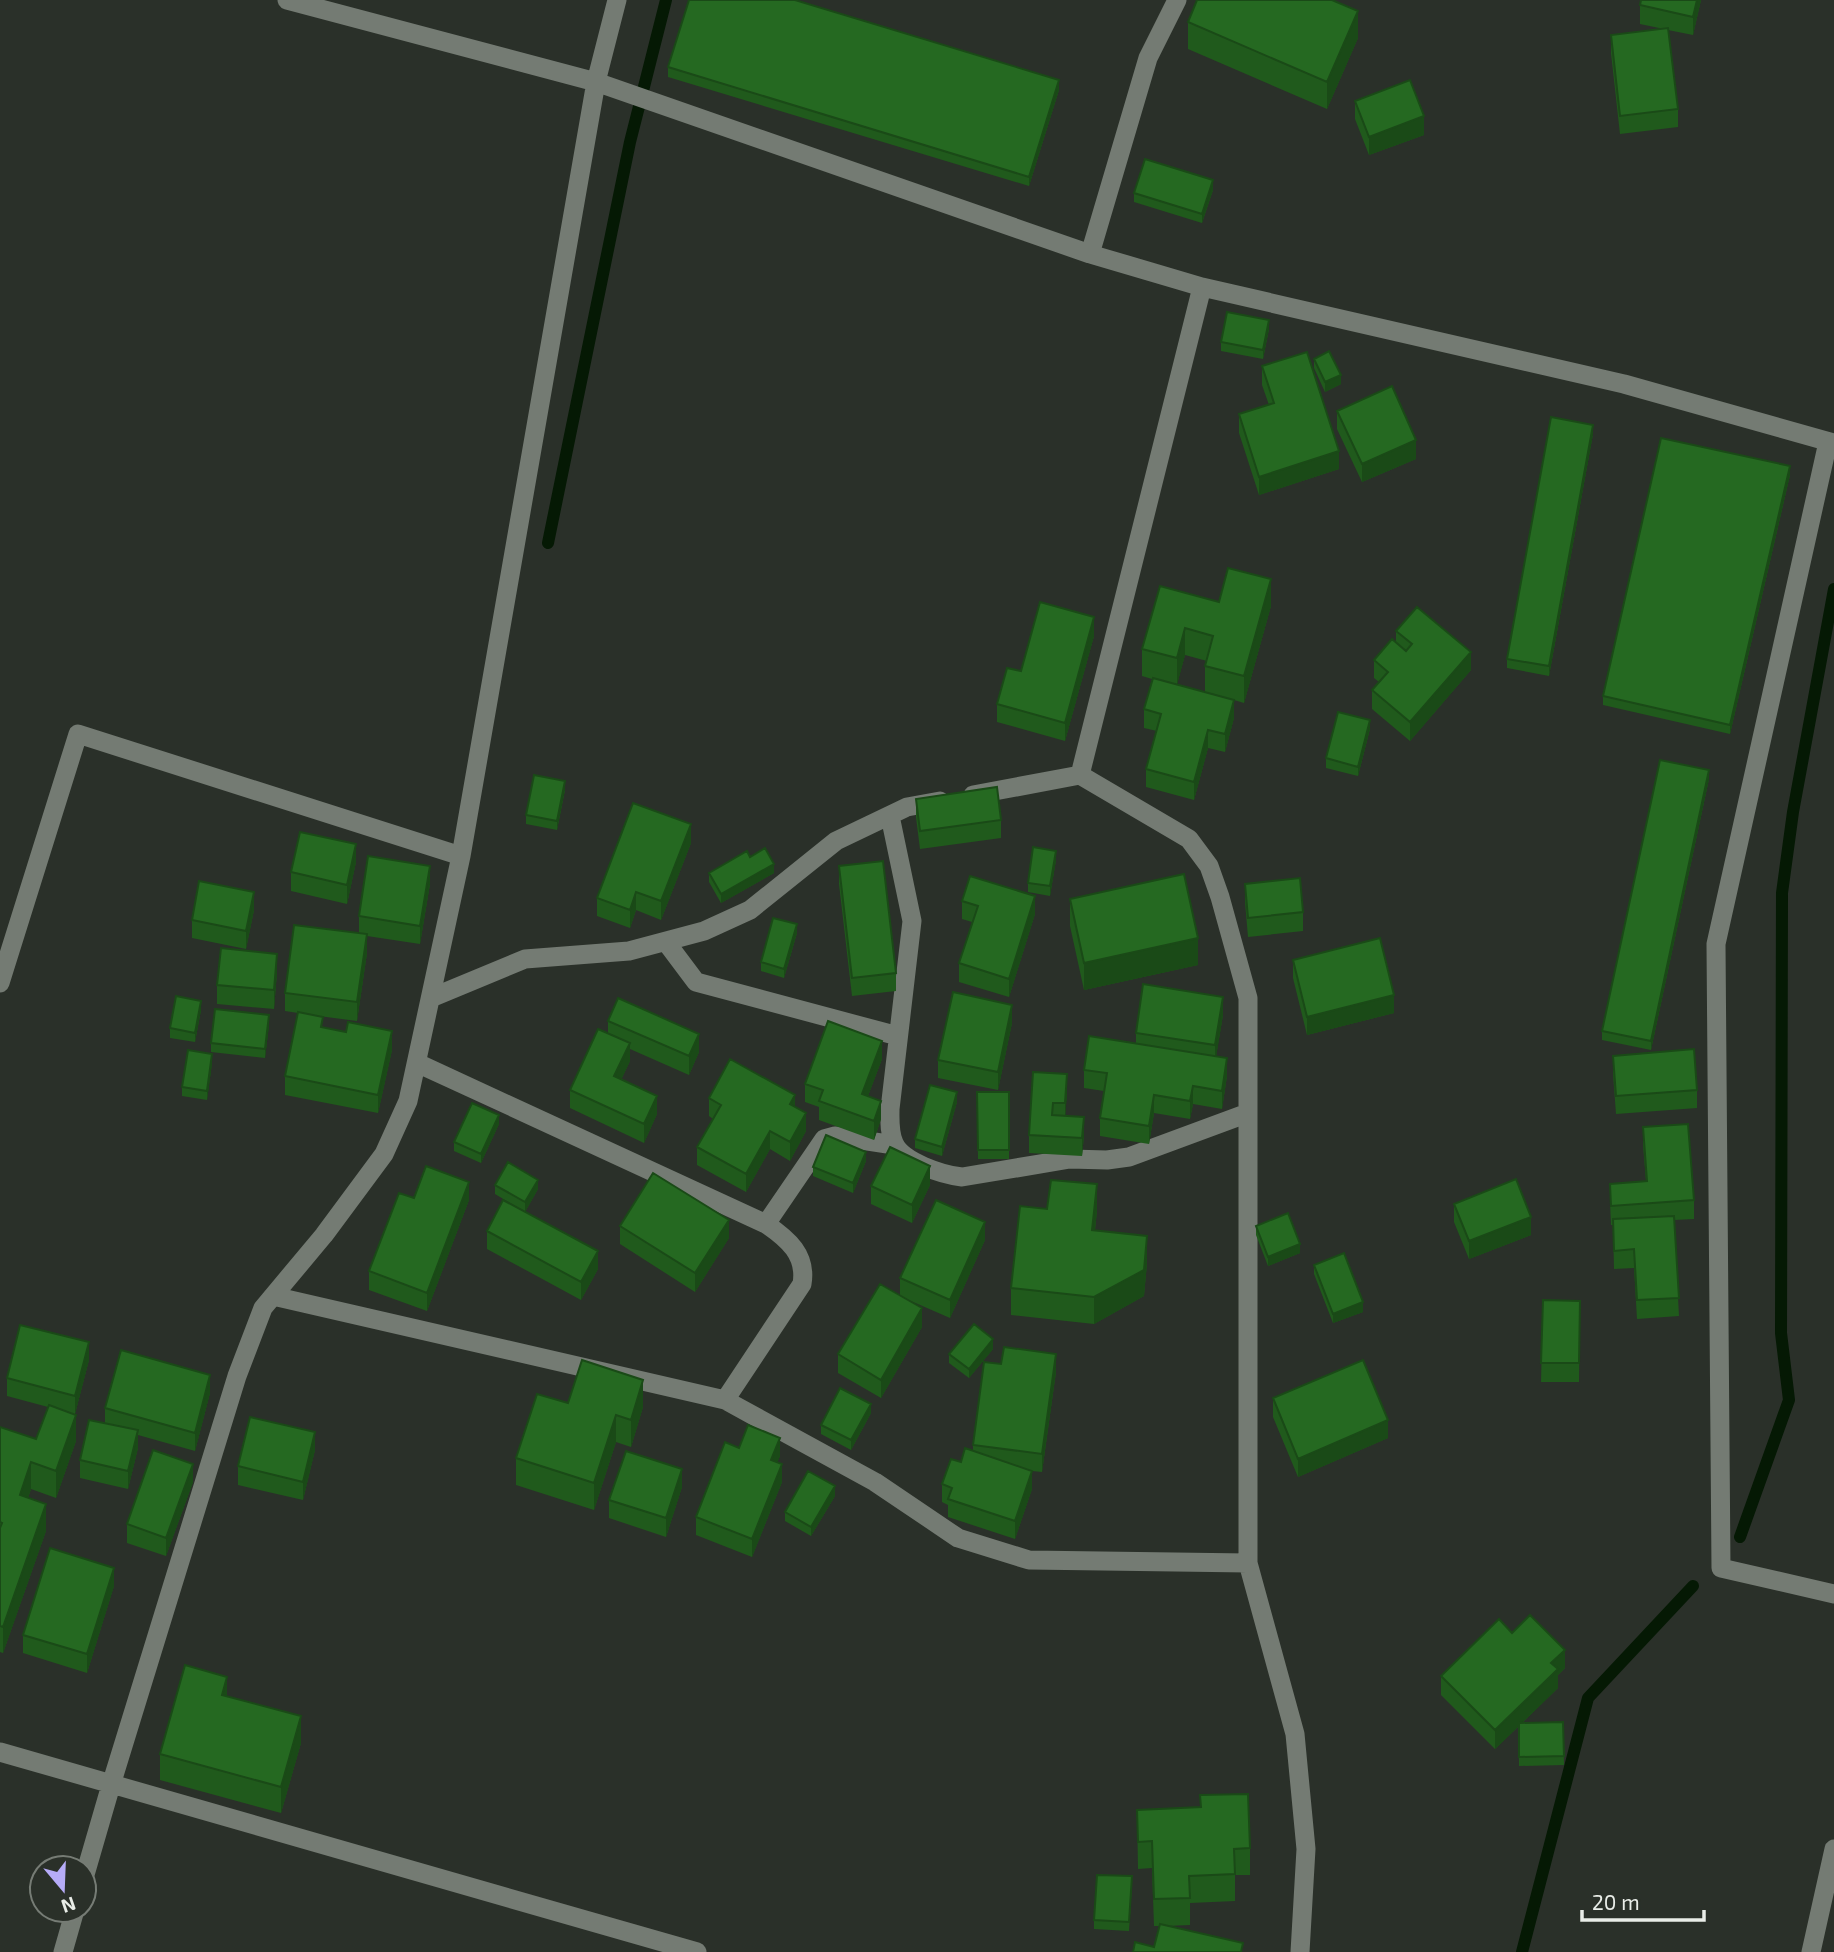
<svg xmlns="http://www.w3.org/2000/svg" width="1834" height="1952" viewBox="0 0 1834 1952" font-family="'Exo 2',sans-serif">
<style>
.lines{fill:none;stroke-linecap:round;stroke-linejoin:round}
.stream{stroke:#051904;stroke-width:12}
.minor{stroke:#747b73;stroke-width:19}
.wall{fill:#205a1c;fill-rule:evenodd}
.shaded-wall{fill:#1a4a17}
.building{fill:#256921;stroke:#1a4a17;stroke-width:2}
</style>
<rect width="100%" height="100%" fill="#2a3029"/>
<g class="lines">
<path class="stream" d="M548,543L630,142L666,0
M1740,1537L1789,1400L1781,1333L1782,893L1793,812L1834,589
M1522,1952L1588,1698L1693,1586"/>
<path class="minor" d="M287,0L596,82L1090,254L1202,287L1624,384L1834,443
M1090,254L1148,58L1177,0
M1828,442L1716,944L1721,1568L1834,1594
M1080,775L1202,287
M973,795L1080,775L1189,839L1209,866L1220,897L1248,998V1563L1295,1734L1306,1849L1300,1952
M890,816L912,921L890,1109C890,1120 889,1132 894,1143C902,1162 943,1175 962,1177L1070,1159L1107,1160L1129,1157L1248,1113
M666,942L696,982L898,1036
M0,983L78,734L461,856
M431,998L525,959L629,951L704,931L750,910L836,841L907,807L940,801
M417,1063L766,1224C788,1239 807,1255 802,1284L725,1400
M766,1224L824,1139L835,1136L894,1145
M273,1296L725,1400L875,1482L958,1538L1029,1560L1248,1563
M0,1752L697,1952
M84,1878L111,1785L237,1376L263,1308L324,1235L384,1154L408,1101L461,856L596,82L617,0
M63,1952L75,1910
M1811,1952L1834,1849"/>
</g>
<path class="wall" d="M1701,0L1693,35L1668,30L1678,109V127L1620,134L1611,53V35L1664,29L1640,24V5Z
M1188,22L1358,38L1327,109L1188,49Z
M668,67L1059,90L1029,186L668,77Z
M1355,101L1424,135L1369,155L1355,119Z
M1213,190L1202,223L1134,202V193Z
M1269,329L1263,359L1221,351V342Z
M1314,359L1341,384L1325,392L1314,368Z
M1262,366L1339,469L1259,495L1239,433V414L1269,405L1262,385Z
M1337,411L1416,459L1362,482L1337,429Z
M1593,434L1549,676L1507,668V659Z
M1790,475L1730,734L1603,705V696Z
M1219,602L1271,606L1244,703L1234,700V718L1225,752L1208,748L1194,800L1146,787V769L1157,731L1144,728V709L1152,679L1142,676V649ZM1185,655L1207,661L1205,666V692L1177,684Z
M1396,631L1471,670L1410,741L1372,709V690L1379,682L1374,678V660L1396,643Z
M1094,636L1065,741L997,722V704L1021,671Z
M1370,729L1358,776L1326,768V758Z
M1709,779L1651,1050L1602,1040V1031Z
M565,790L557,830L526,824V815Z
M916,799L1001,820V838L920,849L916,817Z
M691,843L661,920L636,910L630,928L597,916V898Z
M750,857L774,873L721,903L709,882V873Z
M1056,860L1050,896L1028,892V883Z
M356,862L347,904L291,891V872Z
M839,866L896,973V991L852,996L839,884Z
M430,884L420,944L367,936V953L357,1021L311,1015L323,1027L392,1050L378,1113L285,1095V1076L298,1013L285,1011V993L359,933V916Z
M1245,884L1303,912V931L1248,937L1245,902Z
M1070,899L1198,965L1084,990L1070,926Z
M962,901L1035,914L1009,997L959,982V963L972,922L962,919Z
M254,910L246,949L192,938V920Z
M797,933L784,978L761,971V962Z
M1293,960L1394,1013L1307,1035L1293,978Z
M277,972L274,1009L217,1004V985Z
M201,1010L195,1042L170,1038V1028Z
M1223,1015L1216,1056L1227,1076L1222,1109L1193,1104L1190,1119L1154,1113L1149,1144L1100,1136V1118L1104,1091L1084,1088V1070L1136,1044V1033Z
M608,1021L699,1052L689,1075L630,1049V1061L621,1080L657,1114L644,1143L570,1108V1090L608,1033Z
M1012,1023L998,1090L938,1078V1060Z
M269,1025L265,1058L211,1052V1043Z
M1613,1056L1697,1090V1108L1616,1114L1613,1074Z
M882,1059L868,1096L881,1119L874,1140L819,1120V1107L805,1102V1084Z
M212,1063L207,1100L182,1096V1087Z
M1033,1072L1067,1092L1065,1116L1084,1135L1082,1156L1029,1153V1135Z
M977,1092H1009V1159H978Z
M709,1098L795,1107L806,1131L790,1161L770,1149L746,1192L697,1165V1147L713,1119L709,1116Z
M957,1102L942,1156L915,1148V1139Z
M499,1124L481,1163L454,1151V1142Z
M1643,1127L1694,1200V1219L1674,1220L1679,1316L1637,1319L1634,1268L1614,1269L1613,1225H1611L1610,1202V1184L1646,1181L1643,1145Z
M866,1161L853,1193L813,1176V1167Z
M495,1185L538,1189L525,1212L495,1194Z
M930,1185L912,1223L871,1204V1186Z
M414,1198L469,1200L427,1311L369,1290V1271Z
M1454,1204L1531,1235L1469,1259L1454,1222Z
M1047,1209L1097,1211L1095,1230L1147,1263L1144,1296L1094,1324L1011,1315V1288Z
M620,1226L729,1238L695,1292L620,1244Z
M1256,1226L1300,1253L1268,1266L1256,1235Z
M487,1231L598,1269L581,1300L487,1249Z
M985,1240L950,1318L904,1298L922,1327L881,1398L838,1373V1354L900,1296V1278Z
M1314,1265L1363,1312L1333,1323L1314,1274Z
M1543,1300L1580,1301L1579,1382H1541Z
M993,1349L969,1378L949,1363V1354Z
M89,1360L75,1414L76,1441L56,1498L31,1489L28,1498L46,1531L3,1653L0,1652V1427L36,1439L48,1407L7,1396V1378Z
M1001,1364L1056,1372L1042,1472L1032,1471V1489L1015,1539L948,1517V1505L942,1502V1484L961,1462L973,1451V1445Z
M210,1393L195,1451L138,1435V1448L128,1489L80,1478V1460L105,1423V1408Z
M1273,1398L1388,1438L1298,1477L1273,1417Z
M568,1403L643,1407L631,1447L616,1442L594,1510L516,1485V1458Z
M871,1413L851,1450L821,1434V1425Z
M739,1448L780,1456L777,1462L782,1482L752,1557L696,1535V1517Z
M315,1450L303,1500L238,1485V1466Z
M193,1482L166,1556L127,1543V1524Z
M682,1487L666,1537L609,1518V1500Z
M835,1496L811,1536L785,1521V1512Z
M114,1586L87,1673L23,1653V1635Z
M1512,1633L1565,1668L1558,1675V1688L1522,1723L1563,1722L1564,1765L1519,1766V1726L1495,1749L1441,1695V1676Z
M227,1696L301,1743L281,1813L160,1780V1754Z
M1137,1810L1250,1848V1875H1235V1901L1190,1903V1925L1166,1926L1243,1952L1159,1926H1154L1152,1868L1138,1869Z
M1132,1885L1129,1931L1094,1929V1920Z"/>
<path class="shaded-wall" d="M1697,0H1701L1693,35V17Z
M1358,11V38L1327,109V82Z
M1059,80V90L1029,186V177Z
M1424,116V135L1369,155V137Z
M1213,180V190L1202,223V214Z
M1269,320V329L1263,359V350Z
M1341,375V384L1325,392V382Z
M1593,425V434L1549,676V666Z
M1416,440V459L1362,482V464Z
M1339,451V469L1259,495V477Z
M1790,466V475L1730,734V725Z
M1271,579V606L1244,703V676Z
M1094,617V636L1065,741V723Z
M1185,628V655L1177,685V658Z
M1471,652V670L1410,741V722Z
M1234,700V718L1225,752V734Z
M1370,720V729L1358,776V767Z
M1208,730V748L1194,800V782Z
M1709,770V779L1651,1050V1041Z
M565,781V790L557,830V821Z
M691,824V843L661,920V901Z
M356,844V862L347,904V885Z
M1056,851V860L1050,896V886Z
M774,864V873L721,903V894Z
M430,866V884L420,944V926Z
M254,892V910L246,949V931Z
M636,892V910L630,928V910Z
M1035,896V914L1009,997V979Z
M797,924V933L784,978V969Z
M367,934V953L357,1021V1002Z
M1198,938V965L1084,990V963Z
M277,954V972L274,1009V990Z
M1394,995V1013L1307,1035V1017Z
M1223,997V1015L1215,1064V1045Z
M201,1001V1010L195,1042V1033Z
M1012,1005V1023L998,1090V1072Z
M269,1015V1025L265,1058V1049Z
M392,1031V1050L378,1113V1095Z
M699,1034V1052L689,1075V1056Z
M882,1041V1059L862,1112V1094Z
M630,1043V1061L614,1095V1076Z
M212,1054V1063L207,1100V1091Z
M1227,1058V1076L1222,1109V1091Z
M1067,1074V1092L1065,1122V1103Z
M1193,1086V1104L1190,1119V1101Z
M957,1092V1102L942,1156V1147Z
M795,1095V1113L790,1104Z
M1154,1095V1113L1149,1144V1126Z
M657,1096V1114L644,1143V1124Z
M881,1101V1119L874,1140V1121Z
M806,1113V1131L790,1161V1142Z
M499,1115V1124L481,1163V1154Z
M1084,1117V1135L1082,1156V1138Z
M770,1131V1149L746,1192V1174Z
M866,1152V1161L853,1193V1183Z
M930,1166V1185L912,1223V1205Z
M538,1180V1189L525,1212V1202Z
M469,1182V1200L427,1311V1293Z
M1097,1184V1211L1092,1257V1230Z
M1531,1217V1235L1469,1259V1241Z
M729,1220V1238L695,1292V1273Z
M985,1222V1240L950,1318V1300Z
M1147,1236V1263L1144,1296L1094,1324V1297Z
M1300,1244V1253L1268,1266V1257Z
M598,1251V1269L581,1300V1282Z
M1363,1302V1312L1333,1323V1314Z
M922,1308V1327L881,1398V1380Z
M993,1339V1349L969,1378V1369Z
M89,1342V1360L75,1414V1396Z
M1056,1354V1372L1042,1472V1454Z
M210,1375V1393L195,1451V1433Z
M643,1380V1407L631,1447V1420Z
M871,1404V1413L851,1450V1440Z
M76,1415V1441L56,1498V1471Z
M616,1415V1442L594,1510V1483Z
M1388,1420V1438L1298,1477V1459Z
M138,1430V1448L128,1489V1471Z
M315,1432V1450L303,1500V1482Z
M780,1438V1456L771,1478V1460Z
M31,1462V1489L20,1522V1495Z
M193,1464V1482L166,1556V1538Z
M782,1464V1482L752,1557V1539Z
M682,1469V1487L666,1537V1518Z
M1032,1471V1489L1015,1539V1521Z
M835,1486V1496L811,1536V1527Z
M46,1504V1531L3,1653V1627Z
M114,1568V1586L87,1673V1654Z
M1565,1650V1668L1558,1675V1688L1495,1749V1730L1551,1663Z
M227,1677V1704L222,1695Z
M301,1716V1743L281,1813V1787Z"/>
<path class="building" d="M689,0H795L1059,80L1029,177L668,67Z
M1197,0H1332L1358,11L1327,82L1188,22Z
M1641,0H1697L1693,17L1640,5Z
M1668,28L1678,109L1620,116L1611,35Z
M1410,80L1424,116L1369,137L1355,101Z
M1145,159L1213,180L1202,214L1134,193Z
M1227,312L1269,320L1263,350L1221,342Z
M1329,351L1341,375L1325,382L1314,359Z
M1307,352L1339,451L1259,477L1239,414L1274,403L1262,366Z
M1392,386L1416,440L1362,464L1337,411Z
M1551,417L1593,425L1549,666L1507,659Z
M1661,438L1790,466L1730,725L1603,696Z
M1228,568L1271,579L1244,676L1205,666L1213,636L1185,628L1177,658L1142,649L1160,586L1219,602Z
M1040,602L1094,617L1065,723L997,704L1007,668L1021,671Z
M1417,607L1471,652L1410,722L1372,690L1388,672L1374,660L1392,639L1406,651L1412,644L1396,631Z
M1153,678L1234,700L1225,734L1208,730L1194,782L1146,769L1161,714L1144,709Z
M1338,712L1370,720L1358,767L1326,758Z
M1660,760L1709,770L1651,1041L1602,1031Z
M534,775L565,781L557,821L526,815Z
M997,787L1001,820L920,831L916,799Z
M633,803L691,824L661,901L636,892L630,910L597,898Z
M300,832L356,844L347,885L291,872Z
M1033,847L1056,851L1050,886L1028,883Z
M765,848L774,864L721,894L709,873L747,851L750,857Z
M368,856L430,866L420,926L359,916Z
M883,861L896,973L852,978L839,866Z
M1184,874L1198,938L1084,963L1070,899Z
M970,876L1035,896L1009,979L959,963L978,906L962,901Z
M1300,878L1303,912L1248,918L1245,884Z
M199,881L254,892L246,931L192,920Z
M773,918L797,924L784,969L761,962Z
M294,925L367,934L357,1002L285,993Z
M1380,938L1394,995L1307,1017L1293,960Z
M221,948L277,954L274,990L217,985Z
M1143,984L1223,997L1215,1045L1136,1033Z
M953,992L1012,1005L998,1072L938,1060Z
M176,996L201,1001L195,1033L170,1028Z
M618,998L699,1034L689,1056L608,1021Z
M215,1009L269,1015L265,1049L211,1043Z
M298,1012L323,1017L321,1027L346,1032L348,1022L392,1031L378,1095L285,1076Z
M828,1021L882,1041L862,1094L881,1101L874,1121L819,1101L823,1090L805,1084Z
M598,1029L630,1043L614,1076L657,1096L644,1124L570,1090Z
M1089,1036L1227,1058L1222,1091L1193,1086L1190,1101L1154,1095L1149,1126L1100,1118L1107,1073L1084,1070Z
M1694,1049L1697,1090L1616,1096L1613,1056Z
M188,1050L212,1054L207,1091L182,1087Z
M730,1059L795,1095L790,1104L806,1113L790,1142L770,1131L746,1174L697,1147L721,1105L709,1098Z
M1033,1072L1067,1074L1065,1103H1053L1052,1115L1084,1117L1082,1138L1029,1135Z
M930,1085L957,1092L942,1147L915,1139Z
M977,1092H1009V1150H978Z
M472,1103L499,1115L481,1154L454,1142Z
M1688,1124L1694,1200L1611,1206L1610,1184L1647,1181L1643,1127Z
M826,1135L866,1152L853,1183L813,1167Z
M890,1147L930,1166L912,1205L871,1186Z
M508,1162L538,1180L525,1202L495,1185Z
M426,1166L469,1182L427,1293L369,1271L399,1193L414,1198Z
M653,1173L729,1220L695,1273L620,1226Z
M1516,1179L1531,1217L1469,1241L1454,1204Z
M1051,1180L1097,1184L1092,1230L1147,1236L1144,1270L1094,1297L1011,1288L1020,1206L1047,1209Z
M503,1200L598,1251L581,1282L487,1231Z
M936,1200L985,1222L950,1300L900,1278Z
M1288,1213L1300,1244L1268,1257L1256,1226Z
M1674,1216L1679,1298L1637,1300L1634,1249L1614,1251L1613,1219Z
M1344,1253L1363,1302L1333,1314L1314,1265Z
M880,1284L922,1308L881,1380L838,1354Z
M1543,1300L1580,1301L1579,1363H1541Z
M974,1324L993,1339L969,1369L949,1354Z
M20,1325L89,1342L75,1396L7,1378Z
M1004,1347L1056,1354L1042,1454L973,1445L984,1362L1001,1364Z
M121,1350L210,1375L195,1433L105,1408Z
M582,1360L643,1380L631,1420L616,1415L594,1483L516,1458L537,1394L568,1403Z
M1363,1360L1388,1420L1298,1459L1273,1398Z
M840,1388L871,1404L851,1440L821,1425Z
M49,1405L76,1415L56,1471L31,1462L20,1495L46,1504L3,1627L0,1626V1528L2,1523L0,1522V1427L36,1439Z
M250,1417L315,1432L303,1482L238,1466Z
M89,1420L138,1430L128,1471L80,1460Z
M748,1425L780,1438L771,1460L782,1464L752,1539L696,1517L725,1442L739,1448Z
M965,1448L1032,1471L1015,1521L948,1499L952,1488L942,1484L951,1459L961,1462Z
M153,1450L193,1464L166,1538L127,1524Z
M626,1451L682,1469L666,1518L609,1500Z
M808,1471L835,1486L811,1527L785,1512Z
M50,1548L114,1568L87,1654L23,1635Z
M1530,1615L1565,1650L1551,1663L1558,1669L1495,1730L1441,1676L1499,1619L1512,1633Z
M185,1665L227,1677L222,1695L301,1716L281,1787L160,1754Z
M1563,1722L1564,1756L1519,1757V1723Z
M1248,1794L1250,1848L1234,1849L1235,1874L1189,1876L1190,1898L1154,1899L1152,1841L1138,1842L1137,1810L1201,1807L1200,1795Z
M1097,1875L1132,1876L1129,1922L1094,1920Z
M1160,1924L1243,1943L1241,1952H1133L1135,1942L1154,1947Z"/>
<g transform="translate(63 1889) rotate(161)"><circle r="33" fill="#2a3029" stroke="#767c75" stroke-width="2"/>
<path d="M0-5L12 26L0 18L-12 26Z" fill="#b6acf8"/>
<text y="-10" font-size="19" font-weight="bold" text-anchor="middle" fill="#e9ede8">N</text>
</g>
<path d="M1582 1910v10h122v-10" fill="none" stroke="#e9ede8" stroke-width="3.5"/>
<text x="1592" y="1910" font-size="21" fill="#e9ede8" stroke="#2a3029" stroke-width="5" paint-order="stroke">20 m</text>
</svg>
